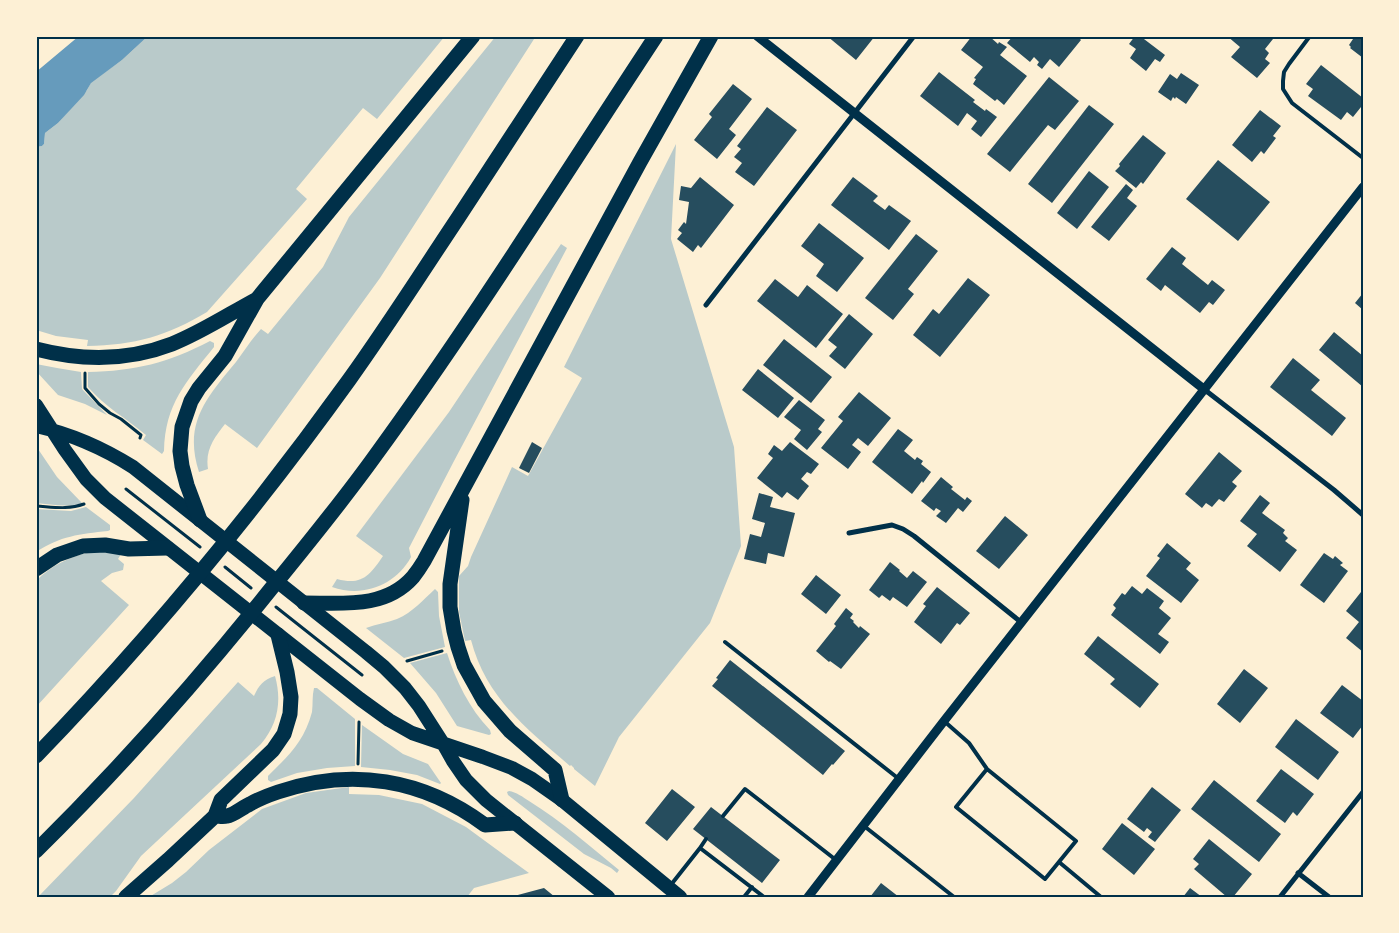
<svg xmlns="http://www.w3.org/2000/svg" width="1399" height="933" viewBox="0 0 1399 933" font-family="'Open Sans',sans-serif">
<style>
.green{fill:#b9caca}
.water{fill:#669bbc}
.building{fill:#264d5e}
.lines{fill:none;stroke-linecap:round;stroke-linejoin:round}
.path{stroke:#003049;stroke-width:3}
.service{stroke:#003049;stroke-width:4}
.minor{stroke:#003049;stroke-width:5}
.tertiary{stroke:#003049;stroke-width:9}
.trunk{stroke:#003049;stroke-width:14}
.motorway{stroke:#003049;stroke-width:15}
.neatline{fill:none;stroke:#003049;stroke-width:2}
</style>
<rect width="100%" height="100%" fill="#fdf0d5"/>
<path class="green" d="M148,36H445L377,119L363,108L296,189L307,199L207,312C167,336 135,345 87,346L88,340L56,336L36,330V147L42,146L44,144L45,133L58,123L87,90L91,82L122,60Z
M496,36H536L380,278L257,448L225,424C214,438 205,450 208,469L199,472C183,423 207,397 236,362C245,350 251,340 261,329L268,334L323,267L349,217Z
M676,144L671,239L734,447L741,546L710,623L619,737L595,786L574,769V768L571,765L570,766C527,729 486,698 471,640L465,641L459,612V576L468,566L471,557L512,467L528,476L582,378L564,367Z
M561,244L567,248L454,461L409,548L411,557C396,585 363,598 332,587L337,579C362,586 370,575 383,556L356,536L449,412Z
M210,341L214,343V347C186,382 165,404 164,451L162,454L143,440L146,435C126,418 105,407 88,387V372C135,371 168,363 210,341Z
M36,364L57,368L81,372L82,389L107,415L85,404L58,395L36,371Z
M36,448L38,449L57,477L82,503C67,508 51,504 36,503Z
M86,507L110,525V530L108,531C80,534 60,536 36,552V509L71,511Z
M90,552H101L121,554L118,559L124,564L123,570L112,573L101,581L129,605L36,707V581C52,565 69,557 90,552Z
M435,589L438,592L439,616L445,647L404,658L366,628C376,624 387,623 397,619C413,612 423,600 435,589Z
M447,653C456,681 469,708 490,730L491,734L489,735L457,726L436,693L410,663Z
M275,676C282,701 278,724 261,744L141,856L116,891L110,897H38L134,798L238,682L254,696C259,685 263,680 275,676Z
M314,688H317L355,719V766L327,768L297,773L271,782L268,780V776C289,755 304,742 312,712C313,704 312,696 314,688Z
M362,725L403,754L428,764L441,783L440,784L417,775L390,770L361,767Z
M349,787V794L379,795L422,804L466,827L529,873L474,888L467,897H437L436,896L435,897H149L172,883L186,872L209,850L262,809L306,793Z
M509,791C516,792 523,797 529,801C561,821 590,846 619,870L617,873L611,868L584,854L508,795L507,792Z"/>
<path class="water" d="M79,36H148L122,60L91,83L84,95L58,123L45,133L44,144L42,146L36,147V72Z"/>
<path class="building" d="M827,36H875L856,60Z
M972,36H989L998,44L999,42L1007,47L1000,55L1027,76L1004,105L997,99L995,101L973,84L976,79L974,78L983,67L961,50Z
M1013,36H1066L1067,37L1077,36L1081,40L1059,67L1050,59L1042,69L1037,65L1039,62L1034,57L1030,62L1007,43Z
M1135,36H1140L1165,55L1160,62L1155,59L1146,71L1130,58L1136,49L1129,44Z
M1227,36H1270L1273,39L1265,49L1269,53L1265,59L1270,63L1257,78L1231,57L1240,47Z
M1355,36H1363V58L1350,48L1351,47L1349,45Z
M1321,65L1363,98V109L1361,107L1353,117L1347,112L1341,120L1308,96L1313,89L1306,84Z
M939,72L975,100L973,102L985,111L986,109L997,117L981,137L971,129L977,121L967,113L958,126L920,96Z
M1181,73L1199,85L1186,104L1176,97L1175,99L1173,97L1171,101L1158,92L1170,74L1177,79Z
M1049,77L1079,101L1055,130L1048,125L1010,172L987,154Z
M733,84L752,99L729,129L736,135L717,159L694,140L712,117L709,114Z
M1089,105L1114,124L1052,203L1028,184Z
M767,107L797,130L754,186L735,172L742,163L734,157L741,149L737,146Z
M1260,110L1281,126L1273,136L1276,138L1264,154L1261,151L1252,162L1232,145Z
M1143,135L1166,153L1143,184L1141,182L1136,188L1115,171L1120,166L1119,164Z
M1218,160L1270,202L1238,241L1186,199Z
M1089,171L1109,187L1077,229L1057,213Z
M700,177L734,205L701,248L698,245L693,252L677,239L682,233L678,230L684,222L686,224L689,202L679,200L681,186L691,188Z
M853,177L878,196L873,201L885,210L889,205L911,221L889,250L831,205Z
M1126,184L1133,190L1127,198L1137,206L1109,241L1091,227Z
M819,223L864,258L837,292L816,276L824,264L801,246Z
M916,234L938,251L908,289L914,294L893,320L865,298Z
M1172,247L1186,258L1182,264L1208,285L1212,280L1225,290L1213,305L1209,302L1200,313L1165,285L1161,291L1146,279Z
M968,278L990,295L940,357L913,335L933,309L939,314Z
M775,279L798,297L807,285L843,314L816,348L757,301Z
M1363,293V310L1355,303Z
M849,314L873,334L845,369L829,356L837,347L828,340Z
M1334,332L1363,356V387L1319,350Z
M784,339L832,377L811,403L763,365Z
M1293,358L1320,380L1311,390L1346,418L1332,436L1270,387Z
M758,369L794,398L778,418L742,390Z
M859,392L891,418L868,446L858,438L852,445L861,452L848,469L821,448L843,421L838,417Z
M799,400L825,420L818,429L822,432L807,450L794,439L801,430L784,417Z
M898,429L913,440L904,451L915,460L917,457L923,461L921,464L931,472L923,483L922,481L912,494L872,462Z
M532,442L542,448L529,473L519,468Z
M790,442L819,464L811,474L807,472L801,479L809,486L798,500L787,492L782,498L757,478L773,458L768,454L774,445L782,451Z
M1219,452L1242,471L1232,482L1237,486L1224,502L1219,499L1212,507L1206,503L1202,508L1185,494Z
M941,477L953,487L951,489L965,500L967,497L972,501L963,512L958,508L946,523L936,516L941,511L936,508L934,511L921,501Z
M759,493L773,497L770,507L795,513L784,557L768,553L766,564L744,559L750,534L761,537L765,523L752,519Z
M1260,495L1270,503L1262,513L1285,530L1283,533L1288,538L1285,541L1297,550L1280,572L1247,546L1257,534L1240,521Z
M1005,516L1028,535L999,569L976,551Z
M1167,543L1191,563L1186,569L1199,580L1181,603L1146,576L1160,558L1157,556Z
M1324,553L1333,559L1335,556L1343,563L1340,565L1348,571L1324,603L1300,585Z
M890,562L900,570L899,571L907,578L913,571L927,582L907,607L893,597L890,601L882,595L879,598L869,590Z
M816,575L841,595L826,614L801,594Z
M1132,586L1142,594L1147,588L1164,601L1159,608L1171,618L1158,634L1169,642L1160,654L1111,615L1116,608L1113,605L1122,593L1125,595Z
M937,587L970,613L960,625L957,623L941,644L914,622L926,606L923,604Z
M1361,592L1363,593V652L1346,638L1359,622L1346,611Z
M846,608L853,614L850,618L854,621L853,622L859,628L860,626L870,634L841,669L830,661L829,662L816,651L836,626L834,624Z
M1098,636L1159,684L1140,708L1110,684L1115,679L1084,654Z
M730,660L845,751L833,765L832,764L823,775L712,686L718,679L716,678Z
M1244,669L1268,688L1240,723L1217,704Z
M1342,685L1363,701V725L1353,738L1320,713Z
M1296,719L1339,752L1318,780L1275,747Z
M1281,769L1314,794L1297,816L1293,812L1285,823L1256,801Z
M1214,780L1281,834L1259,862L1191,809Z
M1152,787L1181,810L1155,842L1148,837L1152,832L1147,828L1144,832L1127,819Z
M672,789L695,807L667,841L645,823Z
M711,807L780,860L762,883L693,829Z
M1122,823L1155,849L1134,875L1102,849Z
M1209,839L1252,874L1233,897H1227L1194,869L1199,864L1193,859Z
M881,883L899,897H870Z
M544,888L555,897H514V896Z
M1190,888L1202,897H1183Z"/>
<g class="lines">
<path class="path" d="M85,373V388L99,404L110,413L121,419L141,435L140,438
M126,489L200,547
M36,506C53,507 68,510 84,504
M225,567L251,588
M276,607L362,675
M407,661L442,651
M358,764L359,722"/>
<path class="service" d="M1310,36L1289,64L1284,72L1283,81V89L1292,103L1363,158
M725,642L899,779
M944,721L969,743L987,769L1076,841L1045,879L956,807L987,769
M723,816L745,789L836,860
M864,826L954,897
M700,848L764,897
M1059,862L1101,897
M670,886L700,848L706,839
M744,897L752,887"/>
<path class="minor" d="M706,305L914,36
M1205,390L1334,490L1363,515
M849,533L892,525L903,529L914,536L1022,623
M1298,873L1329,897
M1280,897L1363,792"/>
<path class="tertiary" d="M757,36L1205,390
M808,897L944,721L1363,187"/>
<path class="trunk" d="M36,405L65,450L86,479L105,498L360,699L389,720L412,733L483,757L512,768L532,779L562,800L680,897
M36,426C71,434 103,448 133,467L366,652L384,667L405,688L419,706L444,745L453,761L466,780L486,800L608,897"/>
<path class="motorway" d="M36,349C82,361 128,361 172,344C202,332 229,314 257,299
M462,500L450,584V607L454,631L458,647L464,665L484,701L510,731L555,770L562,800
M200,520L187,485L182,466L180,451L182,427L191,401L199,388L225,356L257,299L473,36
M36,569L57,555L83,546L105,545L129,549L167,548
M304,603C342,603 385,609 413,577C417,572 421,566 424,561L640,162L711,36
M36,756C149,639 254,512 349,380C387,327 422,272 458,218C498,157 537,97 577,36
M215,816C219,816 223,817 227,816C234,815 243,807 250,804C259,799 269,795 278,792C352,767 423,779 485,825L515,823
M36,851C119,769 197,681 270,590C306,546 342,502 375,456C474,320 563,177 656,36
M126,897L168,860L215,816L221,800L273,750L284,734L290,714L291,697L287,672L278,635"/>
</g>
<rect width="1399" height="933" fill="none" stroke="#fdf0d5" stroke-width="75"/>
<rect x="38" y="38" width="1324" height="858" class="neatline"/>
</svg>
